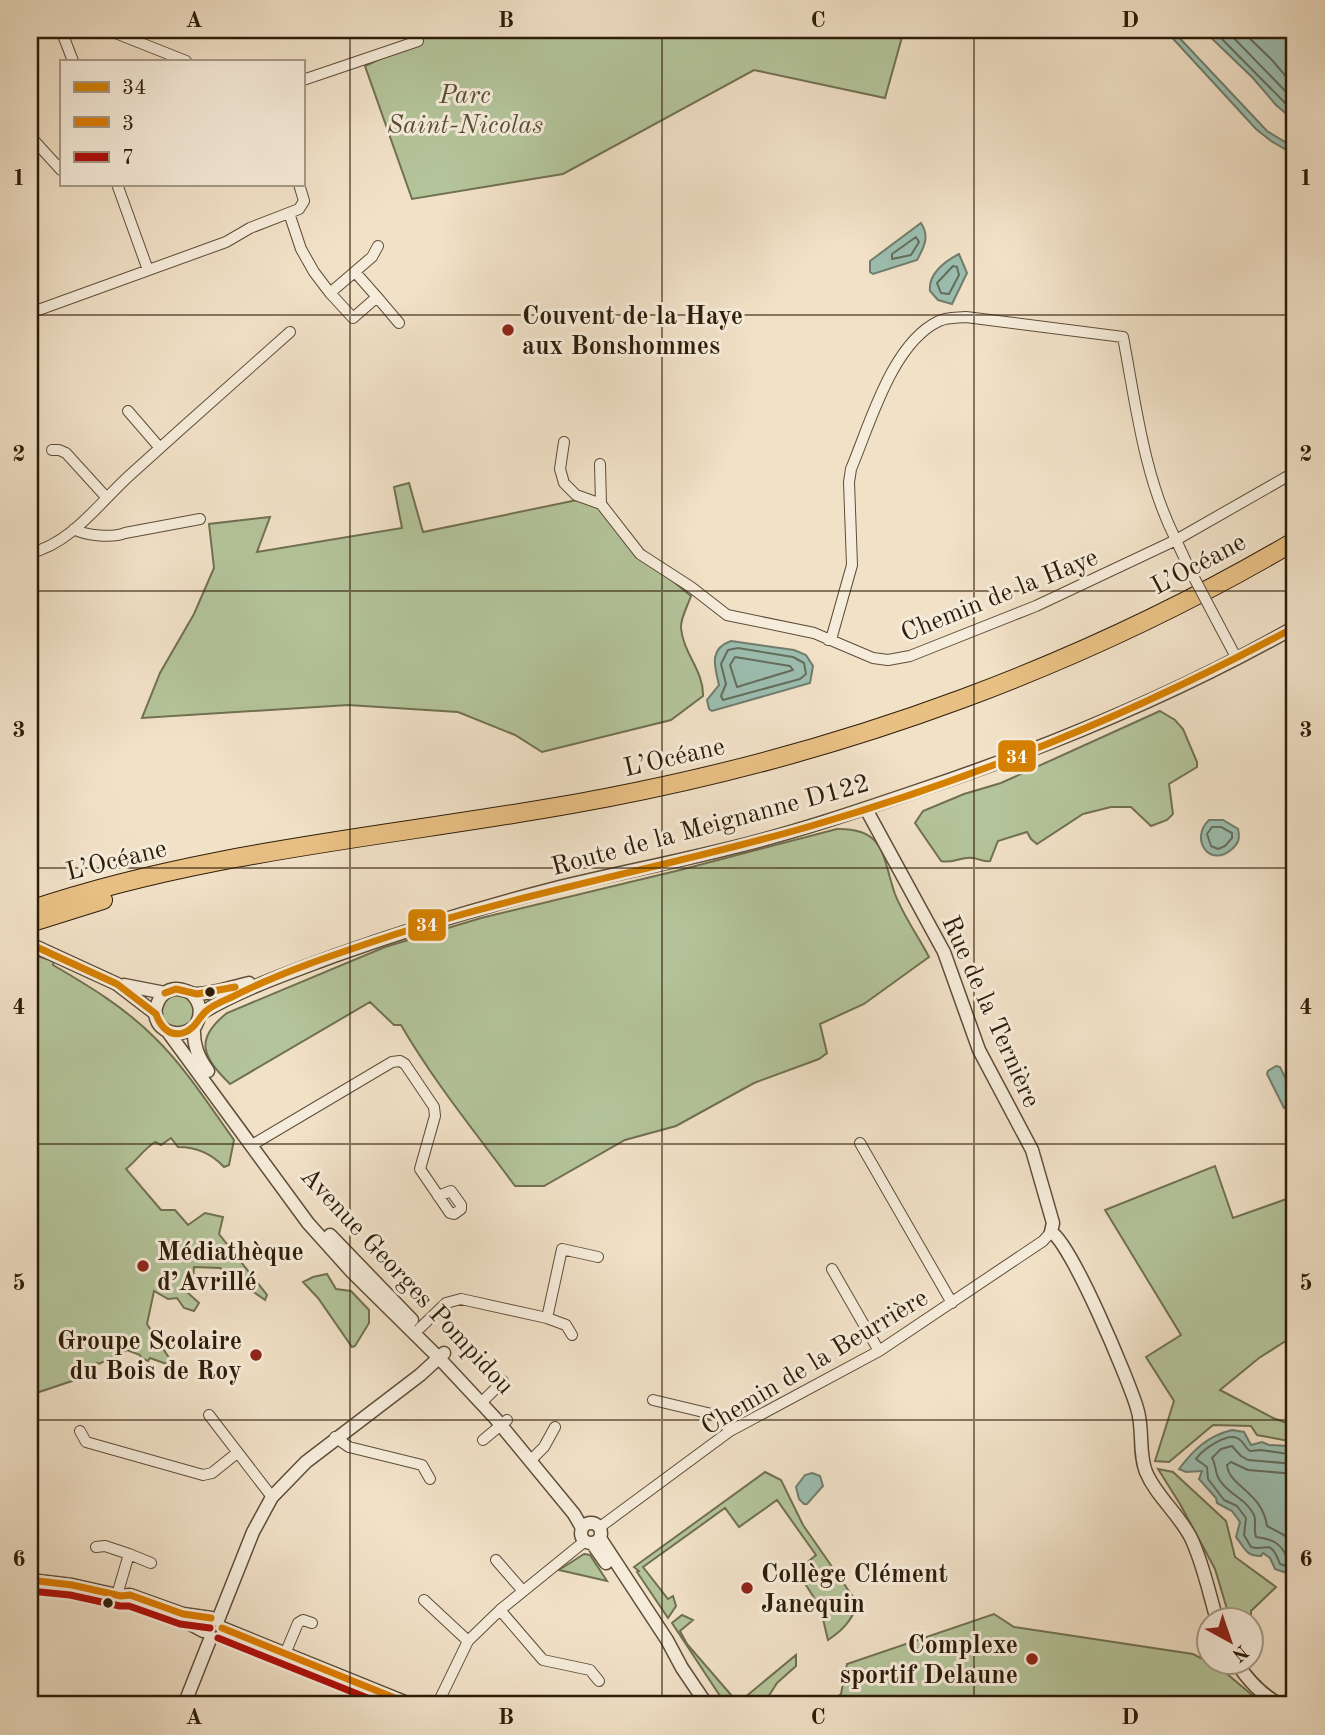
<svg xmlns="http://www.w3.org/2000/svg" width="1325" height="1735" viewBox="0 0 1325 1735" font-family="'Old Standard TT',serif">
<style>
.green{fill:#b4c49a;stroke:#707051;stroke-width:2}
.water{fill:#9cbeb0;stroke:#707d6d;stroke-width:2}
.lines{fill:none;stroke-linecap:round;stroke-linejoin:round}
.shore{stroke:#646d5c;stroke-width:2}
.minor-casing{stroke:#5e4d38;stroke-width:12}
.tertiary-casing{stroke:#5e4d38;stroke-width:15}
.motorway-casing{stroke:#2d1c08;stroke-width:20}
.minor{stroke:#f6ecdb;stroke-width:10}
.tertiary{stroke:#f6ecdb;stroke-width:12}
.motorway{stroke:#e8c084;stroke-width:18}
.minor-bridge-casing{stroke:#5e4d38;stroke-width:12;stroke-linecap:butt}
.minor-bridge{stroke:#f6ecdb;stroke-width:10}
.bus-1-casing{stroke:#f6ecdb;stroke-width:12}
.bus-2-casing{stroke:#f6ecdb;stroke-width:12}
.bus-3-casing{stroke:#f6ecdb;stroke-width:12}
.bus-1{stroke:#d58001;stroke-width:7}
.bus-2{stroke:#dd7c01;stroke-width:7}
.bus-3{stroke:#ae0f0a;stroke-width:7}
.grid{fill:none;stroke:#2d1c08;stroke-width:2;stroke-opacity:0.55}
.poi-dot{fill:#8f2418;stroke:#f6ecdb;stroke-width:2.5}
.bus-dot{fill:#2d1c08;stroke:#f6ecdb;stroke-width:2.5}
.labels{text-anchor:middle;stroke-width:6;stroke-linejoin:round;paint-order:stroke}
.park-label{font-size:26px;font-style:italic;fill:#564e34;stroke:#f6ecdb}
.poi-label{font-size:26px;font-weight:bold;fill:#2d1c08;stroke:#f6ecdb;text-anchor:start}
.street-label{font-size:26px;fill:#2d1c08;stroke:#f6ecdb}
.line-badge{stroke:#f6ecdb;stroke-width:2.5}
.badge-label{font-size:19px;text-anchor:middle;font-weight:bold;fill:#fff}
.neatline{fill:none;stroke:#2d1c08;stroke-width:2.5}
.grid-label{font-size:23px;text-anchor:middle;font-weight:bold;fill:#2d1c08}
</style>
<rect width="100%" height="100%" fill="#f1e1c7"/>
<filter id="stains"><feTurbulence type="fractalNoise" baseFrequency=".00286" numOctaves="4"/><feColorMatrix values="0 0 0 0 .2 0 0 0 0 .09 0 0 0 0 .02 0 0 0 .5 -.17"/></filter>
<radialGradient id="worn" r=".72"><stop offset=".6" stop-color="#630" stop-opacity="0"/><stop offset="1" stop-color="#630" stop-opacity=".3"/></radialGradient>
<path class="green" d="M419,30H904L885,98L754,70L563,174L412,199L365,66L418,41Z
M409,483L423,532L577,500L601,504L640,554L691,596C688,605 680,619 681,628C683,653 704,671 703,696L671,720L542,752L515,735L458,712L348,705L142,718L160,673L194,614L214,568L209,524L270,517L257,552L402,528L394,487Z
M1160,711L1175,720L1183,729L1197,762V767L1169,784L1173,814L1167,820L1151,826L1131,807H1111L1083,814L1037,844L1031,839L1027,832L998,841L990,861C982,862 980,859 973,858C962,856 952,864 941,861L915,823L923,811L964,794L1001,783Z
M837,829C886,828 882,857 895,894C903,915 918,936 929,957L864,1004L820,1024L827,1053L819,1059L754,1083L676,1126L625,1140L544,1186H515C476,1133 434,1082 401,1025H394L370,1002L230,1084C203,1057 193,1040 227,1013L385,947L481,918L680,870Z
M30,954L54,961L53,965C89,986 124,1007 154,1037C185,1067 209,1105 234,1140L229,1165L224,1167C211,1153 196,1147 178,1147L171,1138L161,1145L155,1142C143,1150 137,1160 126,1169L161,1210H175L188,1225L205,1213L223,1217L219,1234L267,1295L265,1300L220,1268L194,1267L193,1279L188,1293L199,1303L194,1311L184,1308L177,1298L168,1299L154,1291L147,1324L175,1367L150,1358L148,1361L141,1358L140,1355L127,1350L99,1364L97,1363L81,1378L30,1395Z
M160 1012a17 17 0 1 1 34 0a17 17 0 1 1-34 0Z
M1215,1166L1233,1218L1295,1196V1335L1259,1358L1220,1390L1273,1418L1295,1426V1442L1257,1435L1251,1426L1213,1425L1169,1462L1155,1461L1174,1401L1146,1357L1181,1335L1105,1210Z
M327,1274L336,1289L351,1291L369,1310V1323L355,1346L352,1347L318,1298L303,1282L313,1277Z
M1158,1469L1173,1472L1226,1521L1235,1557L1276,1587L1251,1611V1619H1230L1215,1569L1180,1504Z
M765,1472L781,1480L803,1525L858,1604C851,1621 843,1630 828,1640L822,1615L829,1610L824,1603L818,1604L797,1571L816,1555L777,1500L739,1527L725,1508L643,1567L668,1599L673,1596L676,1606L668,1618L637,1572L639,1571L634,1567Z
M584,1554L590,1555L607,1581L559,1570Z
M994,1614L1014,1627L1193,1654L1220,1668L1264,1705H838L835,1699L841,1694L847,1664Z
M682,1615L693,1620L680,1631L687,1644L738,1703L796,1655V1666L777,1683L763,1705H726L672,1623Z"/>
<path class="water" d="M1165,30H1172L1267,131L1295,148V155L1271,141L1256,129Z
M1203,30H1295V121L1276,105L1253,78Z
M921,223C930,237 924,247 917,260L873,274L870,272V261Z
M959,254L967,273L952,304L938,300L930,291C928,274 945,261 959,254Z
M731,641L794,650L806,655L813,666L810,683L712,711L709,709L707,700L719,685C715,667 708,649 731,641Z
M1209,820H1223L1238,829C1240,838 1239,843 1232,849C1210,869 1189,839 1209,820Z
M1276,1066L1280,1067L1295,1097V1103L1284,1108L1267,1074L1268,1071Z
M1232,1430L1244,1432L1251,1445L1262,1442L1269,1445L1290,1446L1295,1451V1576L1275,1569L1270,1558L1263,1553L1261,1556C1245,1556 1245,1548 1236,1537L1240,1522L1232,1511L1217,1503L1216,1498L1199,1479L1202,1471L1186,1472L1179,1469C1194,1449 1208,1436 1232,1430Z
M812,1473L820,1476L823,1486L807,1504H804L799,1499L796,1487L805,1475Z"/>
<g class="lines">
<path class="shore" d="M1213,30L1295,113
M1226,30L1295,101
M1241,30L1272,60L1295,87
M916,237L919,242L911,255L892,259V254Z
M953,266L957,267L959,275L949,294L941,293L937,283Z
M738,648L793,657L804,663L806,674L800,679L723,700L721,696L726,684L721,664L728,650Z
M735,657L790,666L793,670L737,687L730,665Z
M1212,827H1221L1232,833V838L1225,846L1218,849L1211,846L1207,834Z
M1295,1455L1261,1450L1250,1451C1245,1448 1244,1442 1239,1439C1228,1431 1202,1450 1196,1459L1207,1467L1208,1479L1224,1500L1237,1506L1246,1518L1244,1535L1251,1547C1267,1552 1270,1537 1280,1564L1295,1569
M1295,1464L1248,1460L1241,1456L1232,1446L1221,1449L1212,1458C1216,1464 1215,1473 1219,1479C1227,1494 1246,1498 1254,1515C1257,1522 1253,1529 1256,1537C1271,1539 1281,1542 1287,1558L1295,1560
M1295,1474L1248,1470L1231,1462L1227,1465C1229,1487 1262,1491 1267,1526L1284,1535L1295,1549"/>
<g class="minor-casing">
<path id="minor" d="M61,30L73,61
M108,30L186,61
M303,80L418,41
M30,136L61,170
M117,184L148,270
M289,213L301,249L314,272L330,293L372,257L378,246
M355,272L377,297
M330,293L353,318L377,297L399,323
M30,313L226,242L250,228L299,209L304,201L299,184
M128,411L160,448
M564,442L560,469L564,483L576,495L601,504L640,554L691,587L727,615L814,633L873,658L888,660L910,656L1036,606L1176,540L1189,568
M52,450H59L66,453L106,497
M600,464L601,504
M74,529C86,536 113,538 125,533L200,519
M30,553C71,544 100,502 130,475C183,427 236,380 290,332
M1220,627L1237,659
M828,640L832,636L852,565L849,482L851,469C870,424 892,343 939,321C948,317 956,318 966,317L1123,337C1136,405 1144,477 1176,540L1295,472
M257,1142L392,1062L400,1061L405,1064L434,1107L435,1116L420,1169L450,1213L454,1214L461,1209V1205L451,1191L438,1196
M860,1143L952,1303
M832,1269L879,1351
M420,1328L446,1303L461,1299L547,1318
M572,1335L566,1325L547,1318L562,1249L598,1257
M653,1400L720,1416L730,1431
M481,1403L503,1381
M209,1415L272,1497
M80,1431L86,1442L203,1475L212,1473L237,1453
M335,1437L349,1447L422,1465L430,1479
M483,1440L507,1420
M531,1460L544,1447L555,1427
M600,1527L730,1431L879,1351L1043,1241L1051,1232
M96,1547L105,1546L129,1554
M496,1560L523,1591
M117,1595L129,1554L151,1563
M424,1600L468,1641
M500,1610L543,1660L590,1670L599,1681
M285,1654L298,1623L303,1620L312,1623
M437,1705L468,1641L500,1610L585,1541"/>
</g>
<g class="tertiary-casing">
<path id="tertiary" d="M866,809L944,952L979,1050L1032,1150L1053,1223L1051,1232C1071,1242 1129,1381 1137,1408C1144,1429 1138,1452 1146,1472C1156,1496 1179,1514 1191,1538C1203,1563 1209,1593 1217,1620
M30,944L117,984L156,1014
M124,985L165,993
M191,993C201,1003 202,1013 196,1025C177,1044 146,1027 158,1002C161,995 167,990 175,989C183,988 188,993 196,994C214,994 231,987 249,983
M200,1014C241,989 289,973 334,956C406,930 478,908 552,889C613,874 675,862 735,847C796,832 855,812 914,792C1046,748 1175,695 1295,627
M194,1027C193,1045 198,1057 208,1071
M168,1032L308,1223L352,1272L439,1358L495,1418L574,1514L582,1528
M330,1235L412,1320
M581 1533a10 10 0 1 1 20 0a10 10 0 1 1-20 0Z
M600,1538L667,1640L682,1668L707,1705
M592,1543L606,1563
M30,1580L72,1585L121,1596L130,1595L183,1614L211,1618
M179,1618L203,1631
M218,1620L253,1532L272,1497L306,1462L420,1375L444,1353
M222,1628L412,1705
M1236,1662C1248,1680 1261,1695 1281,1705
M184,1705L211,1637"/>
</g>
<g class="motorway-casing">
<path id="motorway" d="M30,910C216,847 414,835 605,798C847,752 1083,666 1295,541
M36,921L103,900"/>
</g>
<use href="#minor" class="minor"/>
<use href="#tertiary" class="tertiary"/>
<use href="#motorway" class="motorway"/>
<g class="minor-bridge-casing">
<path id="minor-bridge" d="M1189,568L1220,627"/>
</g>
<use href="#minor-bridge" class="minor-bridge"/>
<g class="bus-1-casing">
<path id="bus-1" d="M30,944L117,984L156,1014
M165,993L176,989L197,994L235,987
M156,1014C160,1026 169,1037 183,1033C194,1030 198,1019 205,1012C212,1005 223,1001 232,997C283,971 339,953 393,935C530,891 673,866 811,826C980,777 1140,711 1295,627"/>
</g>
<g class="bus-2-casing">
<path id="bus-2" d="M30,1580L72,1585L121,1596L130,1595L183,1614L211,1618
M222,1628L412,1705"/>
</g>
<g class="bus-3-casing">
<path id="bus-3" d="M30,1591L70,1595L120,1606H129L180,1624L210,1628
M218,1638L385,1705"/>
</g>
<use href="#bus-1" class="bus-1"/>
<use href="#bus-2" class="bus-2"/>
<use href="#bus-3" class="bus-3"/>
</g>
<path class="grid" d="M350,30V1705M662,30V1705M974,30V1705M30,315H1295M30,591H1295M30,868H1295M30,1144H1295M30,1420H1295"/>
<g class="poi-dot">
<circle cx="508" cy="330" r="7"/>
<circle cx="143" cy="1266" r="7"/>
<circle cx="256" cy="1355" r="7"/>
<circle cx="747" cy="1588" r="7"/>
<circle cx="1032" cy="1659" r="7"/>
</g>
<g class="bus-dot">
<circle cx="210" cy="992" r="6"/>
<circle cx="108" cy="1603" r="6"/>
</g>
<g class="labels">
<g class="park-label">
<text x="465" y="103">Parc<tspan x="465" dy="30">Saint-Nicolas</tspan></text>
</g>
<g class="poi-label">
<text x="522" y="324">Couvent de la Haye<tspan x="522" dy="30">aux Bonshommes</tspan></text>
<text x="157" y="1260">Médiathèque<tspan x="157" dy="30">d’Avrillé</tspan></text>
<text x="242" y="1349" text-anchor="end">Groupe Scolaire<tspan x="242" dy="30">du Bois de Roy</tspan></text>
<text x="761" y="1582">Collège Clément<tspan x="761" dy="30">Janequin</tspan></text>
<text x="1018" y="1653" text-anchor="end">Complexe<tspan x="1018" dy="30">sportif Delaune</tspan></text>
</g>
<g class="street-label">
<text transform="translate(1198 563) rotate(-28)" y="9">L’Océane</text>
<text transform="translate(999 594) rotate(-22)" y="9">Chemin de la Haye</text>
<text transform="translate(674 756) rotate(-13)" y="9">L’Océane</text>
<text transform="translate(710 824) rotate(-15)" y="9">Route de la Meignanne D122</text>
<text transform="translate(116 859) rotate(-14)" y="9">L’Océane</text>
<text transform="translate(992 1011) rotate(66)" y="9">Rue de la Ternière</text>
<text transform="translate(408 1280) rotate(47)" y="9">Avenue Georges Pompidou</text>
<text transform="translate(814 1361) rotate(-31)" y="9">Chemin de la Beurrière</text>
</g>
</g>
<g class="line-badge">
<rect x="997" y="739" width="40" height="34" rx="7" fill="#d58001"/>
<rect x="407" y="908" width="40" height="34" rx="7" fill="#d58001"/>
</g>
<g class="badge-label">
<text x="1017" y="763">34</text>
<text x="427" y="931">34</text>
</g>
<rect width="1325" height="1735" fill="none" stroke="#f1e1c7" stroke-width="77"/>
<rect x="60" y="60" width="245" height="126" fill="#f6ecdb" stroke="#a69987" stroke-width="2"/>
<rect x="74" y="82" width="35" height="10" fill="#d58001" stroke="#a69987" stroke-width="2"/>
<text x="122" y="94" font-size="21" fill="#2d1c08">34</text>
<rect x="74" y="117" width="35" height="10" fill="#dd7c01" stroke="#a69987" stroke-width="2"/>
<text x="122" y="130" font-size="21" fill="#2d1c08">3</text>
<rect x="74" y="152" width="35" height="10" fill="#ae0f0a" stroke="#a69987" stroke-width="2"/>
<text x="122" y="164" font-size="21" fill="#2d1c08">7</text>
<g transform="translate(1230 1641) rotate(140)"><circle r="33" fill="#f6ecdb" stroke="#a69987" stroke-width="2"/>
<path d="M0-5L12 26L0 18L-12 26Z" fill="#8f2418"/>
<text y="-10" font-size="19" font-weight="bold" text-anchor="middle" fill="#2d1c08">N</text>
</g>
<rect x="38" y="38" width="1248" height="1658" class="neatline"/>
<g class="grid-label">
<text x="194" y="27">A</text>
<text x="506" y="27">B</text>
<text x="818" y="27">C</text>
<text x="1130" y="27">D</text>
<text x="19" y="185">1</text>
<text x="1306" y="185">1</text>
<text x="19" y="461">2</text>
<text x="1306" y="461">2</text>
<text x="19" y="737">3</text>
<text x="1306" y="737">3</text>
<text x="19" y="1014">4</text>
<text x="1306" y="1014">4</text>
<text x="19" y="1290">5</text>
<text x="1306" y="1290">5</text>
<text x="19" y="1566">6</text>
<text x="1306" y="1566">6</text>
<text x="194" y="1724">A</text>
<text x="506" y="1724">B</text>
<text x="818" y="1724">C</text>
<text x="1130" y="1724">D</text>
</g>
<rect width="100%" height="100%" filter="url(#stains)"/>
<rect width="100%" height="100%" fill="url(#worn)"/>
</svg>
